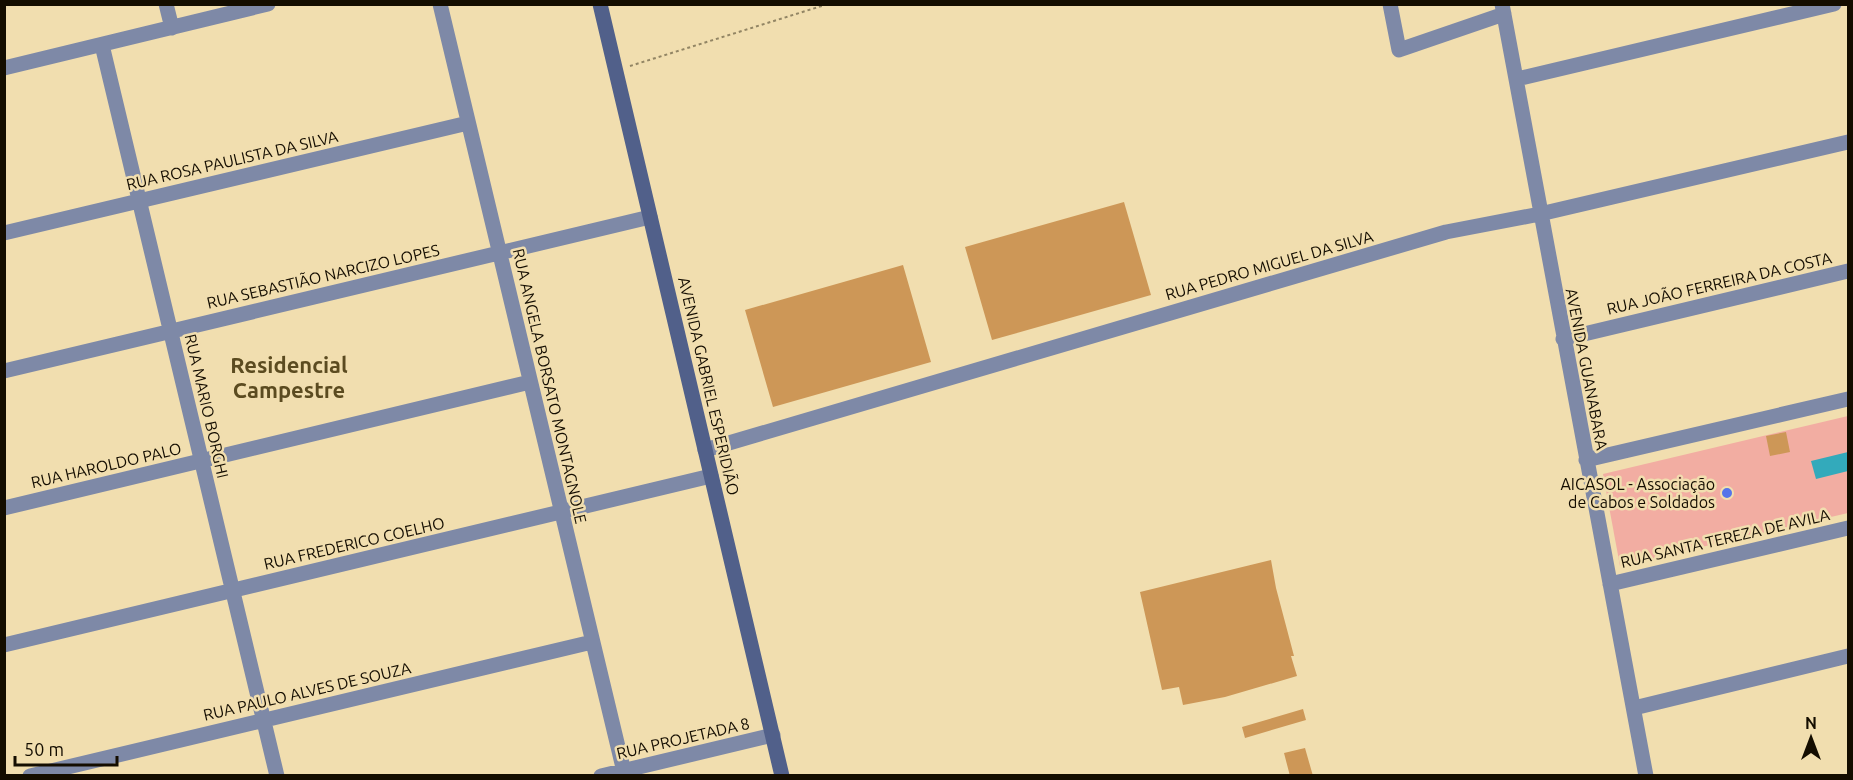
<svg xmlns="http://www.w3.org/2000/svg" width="1853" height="780" viewBox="0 0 1853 780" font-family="Ubuntu,sans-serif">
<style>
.green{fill:#f2ada2}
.water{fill:#3ab}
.building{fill:#cd9757}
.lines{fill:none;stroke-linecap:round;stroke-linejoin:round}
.path{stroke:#928564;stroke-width:2;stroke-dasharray:3 3;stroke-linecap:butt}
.minor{stroke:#7e89a7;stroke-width:15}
.secondary{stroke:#51608a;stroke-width:15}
.poi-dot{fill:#5574e9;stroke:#f1deaf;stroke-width:2}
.labels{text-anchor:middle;stroke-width:5;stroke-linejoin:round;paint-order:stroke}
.street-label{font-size:16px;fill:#140d00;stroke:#f1deaf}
.poi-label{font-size:16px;fill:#140d00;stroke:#f1deaf;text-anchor:end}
.district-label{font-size:22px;font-weight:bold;fill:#5b4b20;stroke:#f1deaf}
</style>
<rect width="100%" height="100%" fill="#f1deaf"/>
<path class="green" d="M1848,416V513L1620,566L1603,474Z"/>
<path class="water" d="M1848,452V471L1816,479L1811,461Z"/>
<path class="building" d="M1124,202L1151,295L992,340L965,247Z
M903,265L931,362L773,407L745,310Z
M1786,432L1790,452L1770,456L1766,436Z
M1271,560L1276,588L1294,656H1291L1297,676L1225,697L1183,705L1179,687L1162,690L1140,592Z
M1303,709L1306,720L1245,738L1242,727Z
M1305,748L1313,776H1290L1284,753Z"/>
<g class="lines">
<path class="path" d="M630,66L828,4"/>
<path class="minor" d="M166,4L172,28
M440,4L625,776
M1390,4L1399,50L1504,14
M1502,4L1646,776
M102,45L277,776
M4,68L268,4
M1517,79L1834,4
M4,233L468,123
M1563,339L1848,271
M4,371L650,217
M705,450L1446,232L1540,214L1848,142
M1586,460L1848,399
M4,508L530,382
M1610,584L1848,528
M4,645L711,476
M1634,708L1848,656
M30,776L592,642
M601,776L773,735"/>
<path class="secondary" d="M600,4L782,776"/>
</g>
<circle class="poi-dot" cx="1727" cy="493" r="6"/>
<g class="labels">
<g class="street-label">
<text transform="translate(232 160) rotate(-13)" y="6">RUA ROSA PAULISTA DA SILVA</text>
<text transform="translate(1269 265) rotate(-16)" y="6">RUA PEDRO MIGUEL DA SILVA</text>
<text transform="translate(323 276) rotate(-13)" y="6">RUA SEBASTIÃO NARCIZO LOPES</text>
<text transform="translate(1719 283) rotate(-13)" y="6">RUA JOÃO FERREIRA DA COSTA</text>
<text transform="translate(1587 369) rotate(79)" y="6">AVENIDA GUANABARA</text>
<text transform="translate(550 386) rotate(77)" y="6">RUA ANGELA BORSATO MONTAGNOLE</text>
<text transform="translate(709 386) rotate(77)" y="6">AVENIDA GABRIEL ESPERIDIÃO</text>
<text transform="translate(207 406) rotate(77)" y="6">RUA MARIO BORGHI</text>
<text transform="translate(106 465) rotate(-13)" y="6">RUA HAROLDO PALO</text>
<text transform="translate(1725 538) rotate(-13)" y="6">RUA SANTA TEREZA DE AVILA</text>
<text transform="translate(354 543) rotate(-13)" y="6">RUA FREDERICO COELHO</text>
<text transform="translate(307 691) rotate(-13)" y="6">RUA PAULO ALVES DE SOUZA</text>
<text transform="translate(683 738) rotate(-13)" y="6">RUA PROJETADA 8</text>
</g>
<g class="poi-label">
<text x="1715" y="490">AICASOL - Associação<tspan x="1715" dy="18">de Cabos e Soldados</tspan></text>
</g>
<g class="district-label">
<text x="289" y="373">Residencial<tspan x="289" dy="25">Campestre</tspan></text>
</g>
</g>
<rect width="1853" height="780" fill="none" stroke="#140d00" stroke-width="12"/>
<g transform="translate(1811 738)" stroke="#f1deaf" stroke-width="4.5" paint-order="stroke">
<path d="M0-4.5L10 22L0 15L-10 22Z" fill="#140d00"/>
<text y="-9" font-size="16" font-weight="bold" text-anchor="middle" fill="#140d00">N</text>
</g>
<path d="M15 756v9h102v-9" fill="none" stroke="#140d00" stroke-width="3"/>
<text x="24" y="756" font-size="18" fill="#140d00" stroke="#f1deaf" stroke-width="4.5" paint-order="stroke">50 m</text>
</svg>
